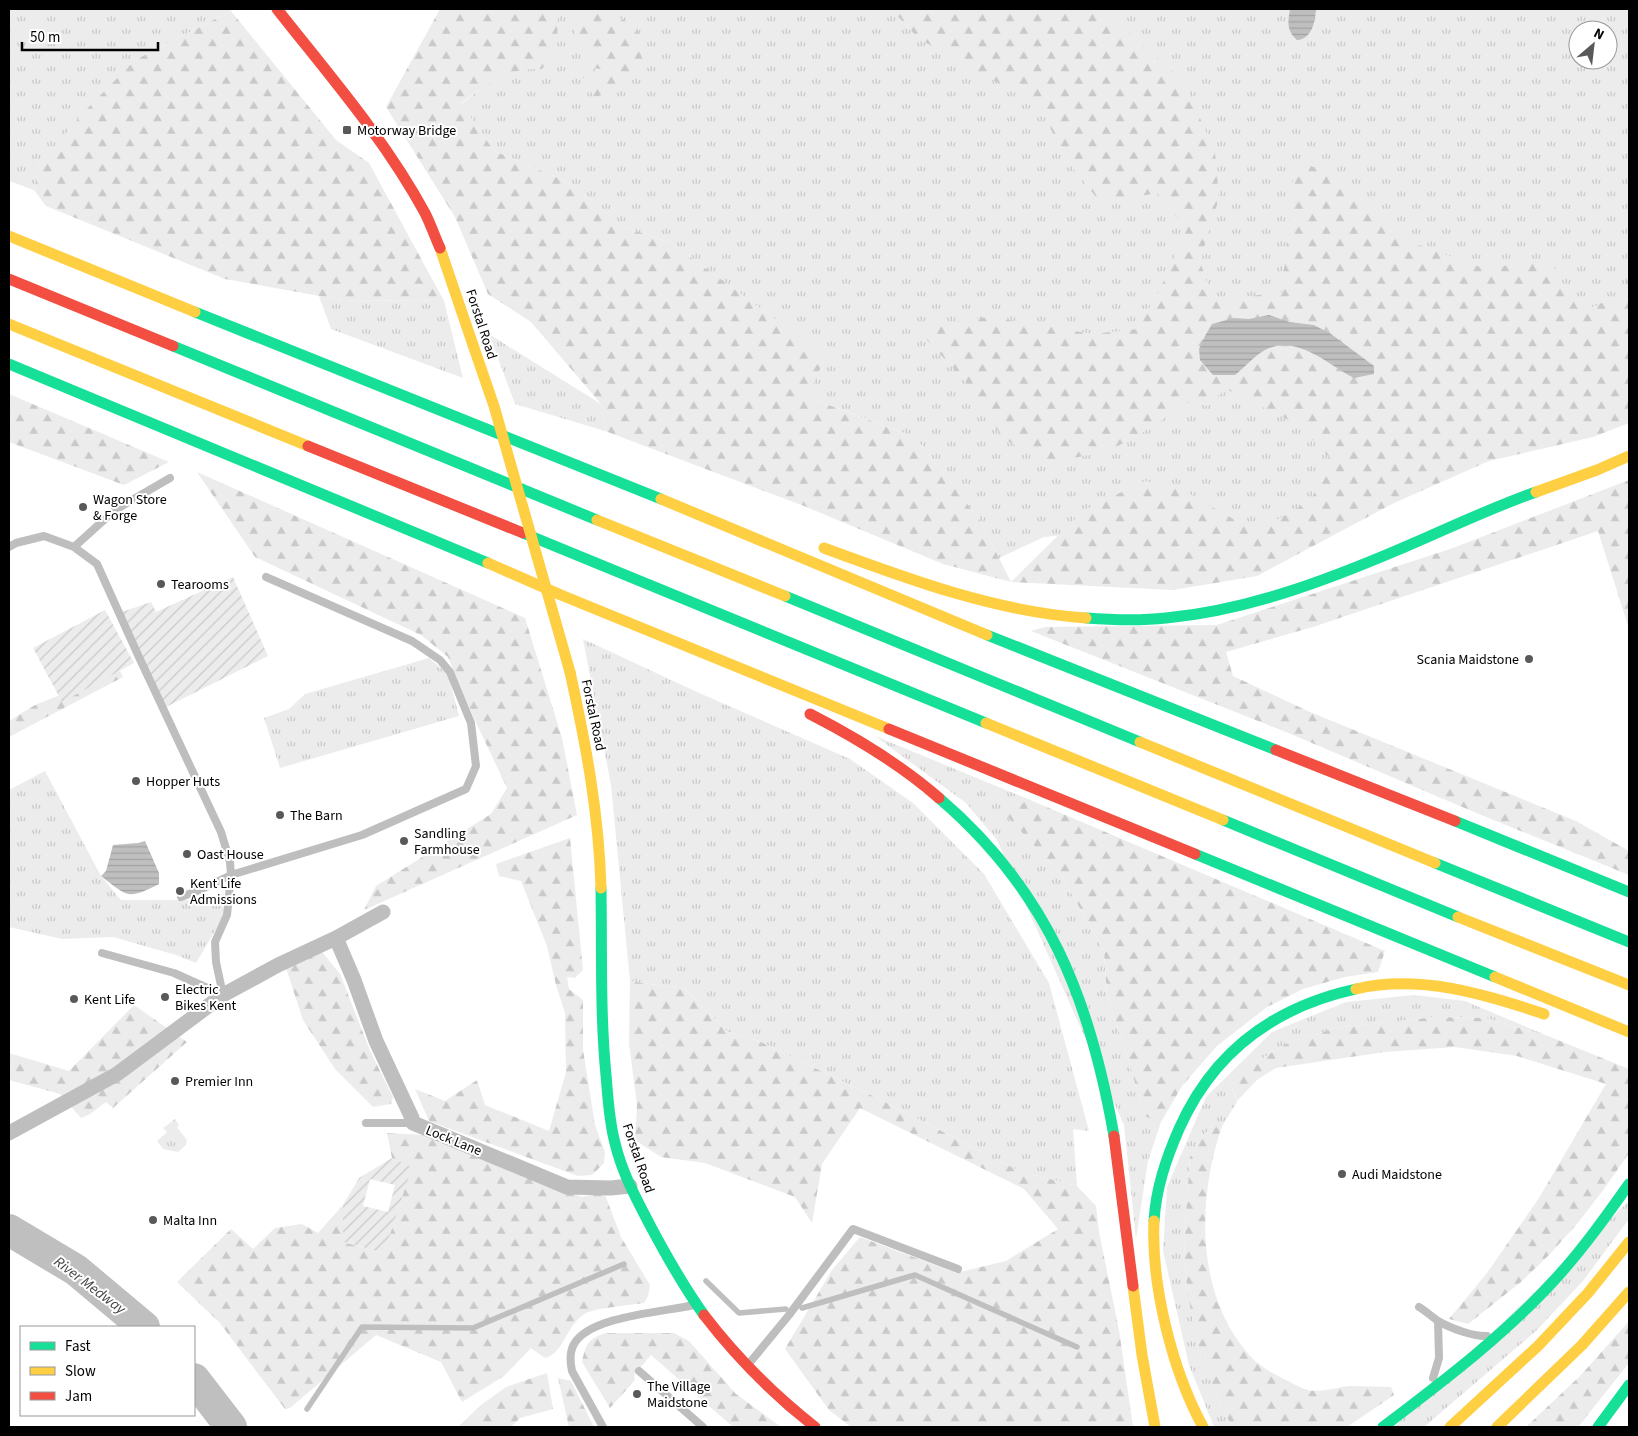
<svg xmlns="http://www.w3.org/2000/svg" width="1638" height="1436" viewBox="0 0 1638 1436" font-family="'Source Sans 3',sans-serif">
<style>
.grass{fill:url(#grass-tufts);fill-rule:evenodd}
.forest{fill:url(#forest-firs)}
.garden{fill:url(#garden-furrows);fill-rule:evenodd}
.water{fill:url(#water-rules)}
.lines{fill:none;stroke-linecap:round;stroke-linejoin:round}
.stream{stroke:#bfbfbf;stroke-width:5.5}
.river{stroke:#bfbfbf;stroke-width:32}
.lane{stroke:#bebebe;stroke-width:8}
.street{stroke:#bebebe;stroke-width:15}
.fast{stroke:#16e098;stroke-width:11}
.slow{stroke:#ffcf43;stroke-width:11}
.jam{stroke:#f24e42;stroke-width:11}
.slow-bridge{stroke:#ffcf43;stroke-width:11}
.poi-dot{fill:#595959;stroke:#fff;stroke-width:2}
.labels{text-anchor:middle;stroke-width:4;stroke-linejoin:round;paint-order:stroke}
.poi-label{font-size:14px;fill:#000;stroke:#fff;text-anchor:start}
.street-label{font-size:14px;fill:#000;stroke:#fff}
.water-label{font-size:15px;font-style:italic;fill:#444;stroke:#fff}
</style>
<defs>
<pattern id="grass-tufts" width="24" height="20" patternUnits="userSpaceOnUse" patternTransform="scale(1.25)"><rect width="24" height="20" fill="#ececec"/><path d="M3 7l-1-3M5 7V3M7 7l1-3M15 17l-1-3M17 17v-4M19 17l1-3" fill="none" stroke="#c9c9c9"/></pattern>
<pattern id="forest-firs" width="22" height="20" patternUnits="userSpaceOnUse" patternTransform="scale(1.25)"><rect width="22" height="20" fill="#ececec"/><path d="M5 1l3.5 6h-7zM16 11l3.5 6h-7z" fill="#c9c9c9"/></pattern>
<pattern id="garden-furrows" width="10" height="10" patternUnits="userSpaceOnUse" patternTransform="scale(1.25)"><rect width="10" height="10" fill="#ececec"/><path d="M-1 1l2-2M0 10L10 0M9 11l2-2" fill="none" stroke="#c9c9c9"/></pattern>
<pattern id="water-rules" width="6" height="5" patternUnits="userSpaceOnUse" patternTransform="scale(1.25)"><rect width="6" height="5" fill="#bfbfbf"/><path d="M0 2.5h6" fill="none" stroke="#a2a2a2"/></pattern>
</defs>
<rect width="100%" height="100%" fill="#fff"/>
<path class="grass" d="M9,9H229L231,11L135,60L39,164L34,190L9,181Z
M508,9H1629V373L1242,557L1085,533L1044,537L999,558L980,520L915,437L807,397L825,356L671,243L622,226L568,182L494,151L461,104L501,74ZM1578,30H1608V60H1578Z
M319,296L342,300L444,301L463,378L331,329Z
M489,334L601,404L605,431L515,404Z
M583,639L697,692L850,759L913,803L984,874L1049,983L1089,1131L1073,1129L1077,1186L1019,1171L881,1100L759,1041L728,1032L685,989L630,981L611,785Z
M429,658L448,674L459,716L280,768L264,718L289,709L305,694Z
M875,736L1028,799L1008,816L1061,875L1104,951L1107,995L1129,1061L1144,1115L1161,1122L1148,1161L1136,1239L1124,1125L997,840L966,803Z
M45,771L101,876L121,900H190L221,902L224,912L218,926L196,963L176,955L113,937L62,939L9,927V790Z
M1414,995L1465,1001L1548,1036L1485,1018L1435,1017L1335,1028L1286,1044L1229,1079L1237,1102L1222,1126H1211L1190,1157L1184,1240L1187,1291L1215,1393L1232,1427H1214L1189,1365L1163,1251L1167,1187L1206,1097L1272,1032L1346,1002Z
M175,1119L179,1125L177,1127L187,1140L186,1145L178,1152L163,1149L157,1141L167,1132L163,1128Z
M1629,1201V1219L1583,1281L1536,1331L1424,1427H1394Z"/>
<path class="forest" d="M440,9H558L557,48L542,69H531L502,74L461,103L494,151L568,182L622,226L671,243L826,356L807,397L915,437L980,520L1011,582L1084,510L1145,481L1181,489L1256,532L1311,500L1331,459L1297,424L1226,389L1206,406L1191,401L1139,435L1108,451L1048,463L1002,438L977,394L915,327L988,317L1093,334L1137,329L1160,289L1187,229L1157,193L1101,203L1063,156L1038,100L985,77L918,38L891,9H1099L1120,24L1184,82L1215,152L1219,198L1200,261L1213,301L1282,292L1293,177L1302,163L1325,171L1419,245L1480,267L1551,263L1580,312L1619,296L1629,278V423L1593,437L1489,461L1394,503L1257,576L1173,590L1011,582L943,564L804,506L605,431L601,404L531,322L488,294L455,217L386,107Z
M590,9C596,13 602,13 609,14C620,17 629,22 638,29C638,36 643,58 642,63C638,81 612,91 596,97L590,91L604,70L595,68L584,78L574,73L582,63L593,56L590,48L577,40L573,26L581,11Z
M231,11L336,140L369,163L444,301L342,300L225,279L46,206L34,190L39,164L85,111L135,60Z
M9,394L169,462L124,485L9,442Z
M197,472L525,618L562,738L577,815L364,910L376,886L491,814L507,788L473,716L448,657L421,635L255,557Z
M1629,480V629L1598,531L1313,627L1226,652L1233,676L1310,712L1576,821L1629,851V875L1474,812L1286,732L1031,631L1045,627L1217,625L1453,548Z
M120,671L123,677L9,737V721L35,705Z
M1028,799L1385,951L1378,972L1345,977L1303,989L1267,1007L1217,1046L1182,1086L1161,1122L1144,1116L1129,1061L1107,995L1104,951L1061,875L1007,816Z
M570,838L583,970L575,978L567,977L569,989L583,1000V1050L595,1125L605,1152L604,1163L592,1175L578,1176L429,1121L415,1089L445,1101L477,1080L485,1105L549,1131L566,1072L565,1013L556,985L547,946L521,881L499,876L496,864Z
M322,952L340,974L371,1053L393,1097L391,1104L373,1107L335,1069L303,1020L286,968Z
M630,981L685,989L728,1032L759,1041L881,1100L1019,1171L1077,1186L1096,1206L1099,1232L1119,1330L1133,1427H851L829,1410L785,1349L832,1270L860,1237L956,1273L1006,1261L1058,1229L1024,1189L860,1108L822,1164L812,1223L795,1197L705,1163L661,1157L635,1140L637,1105L629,1043Z
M134,1005L187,1042L113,1108L106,1102L90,1114L81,1118L60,1094L9,1080V1053L69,1071Z
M1435,1017L1485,1018L1548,1036L1629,1069V1153L1604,1189L1577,1224L1549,1255L1521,1282L1468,1324L1449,1319L1487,1273L1539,1198L1606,1084L1517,1056L1455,1047L1385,1052L1276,1068L1258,1079L1237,1101L1229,1079L1286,1044L1335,1028Z
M1211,1125L1222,1126C1197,1199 1195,1295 1250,1356C1259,1366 1275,1375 1288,1381C1294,1384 1301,1388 1308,1390C1318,1393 1339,1387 1349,1386C1363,1386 1377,1387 1391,1387L1394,1395L1347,1427H1232L1215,1393L1197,1341L1187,1291L1184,1240L1190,1157Z
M387,1133L425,1135L582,1197L604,1192L621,1237L650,1285L648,1296L644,1303C630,1305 596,1308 586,1313C566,1324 564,1354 545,1358L531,1348L504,1376L462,1402L441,1362L376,1335L290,1408L285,1409L219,1322L177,1282L231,1229L253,1249L275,1228L302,1224L318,1233L343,1205V1242L384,1253L411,1167L392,1158Z
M1629,1321V1363L1578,1427H1526L1581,1375Z
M606,1333H674L689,1341L736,1394L781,1427H733L651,1355L634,1375L635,1380L610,1408L582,1362C586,1343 588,1339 606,1333Z
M547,1373L553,1409L520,1418L511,1427H458L481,1405L506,1387Z
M558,1378L571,1381L594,1427H569Z"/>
<path class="garden" d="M233,577L268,656L166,707L119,613L151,602L156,612Z
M105,610L134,663L62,702L33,648Z
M392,1158L412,1167L384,1253L343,1242V1205L359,1178ZM370,1179L395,1185L388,1212L363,1206Z"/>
<path class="water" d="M1290,9H1316C1315,22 1312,39 1297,40C1286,30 1288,22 1290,9Z
M1269,315L1289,322L1314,325L1331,334L1374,366V374L1354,378C1329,365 1296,333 1265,350C1254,356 1245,367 1235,375H1213L1200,360L1199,349L1205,336L1212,324L1234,318L1249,319Z
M145,841L159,873V884C127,900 128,897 101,876L106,871L113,845L138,843Z"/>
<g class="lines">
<path class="stream" d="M706,1281L739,1313L786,1309
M802,1308L915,1275L1077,1347
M307,1409L362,1327L473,1328L624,1264"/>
<path class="river" d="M9,1230L76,1270L144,1327
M194,1379L231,1427"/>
<path class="lane" d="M9,547L16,543L44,536L74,547L97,564L138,655L221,832L230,862L231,875L202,889L181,897
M74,547L115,510L170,478
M102,953L174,973L223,995
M223,995L216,962L215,942L227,915L231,875L362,835L466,789L476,766L471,723L450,672L440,660L412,641L266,577
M366,1123H413
M1419,1307C1426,1311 1432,1317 1438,1321C1450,1328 1474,1337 1487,1336
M747,1366L789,1315L853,1229L958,1269
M639,1371L703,1427
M1433,1378L1439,1358L1438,1321
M603,1427L572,1371C570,1362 569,1353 574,1344C590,1316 663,1312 694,1305"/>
<path class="street" d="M336,938L354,980L376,1041L412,1118L413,1123L567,1187L611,1188L630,1186
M9,1133L117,1074L223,995L278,965L336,938L383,912"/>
<path class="fast" d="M195,312L661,499
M173,346L597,520
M9,364L488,563
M523,533L986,723
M785,596L1140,742
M1086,618C1113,620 1139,621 1166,618C1248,610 1325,581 1400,549C1445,530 1490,508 1536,492
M987,635L1276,750
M939,798C1048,891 1090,999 1114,1136
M1223,820L1458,917
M1455,821L1629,892
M1195,854L1495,977
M1435,863L1629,942
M601,888C602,951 600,1013 606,1075C608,1098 609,1121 615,1143C622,1173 637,1200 651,1227C667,1257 684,1287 704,1315
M1154,1221C1156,1188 1166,1159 1179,1129C1213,1052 1274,1007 1356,989
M1383,1427C1445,1380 1507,1333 1559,1275C1585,1246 1607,1215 1629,1184
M1598,1427L1629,1385"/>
<path class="slow" d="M9,236L195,312
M440,248L473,345
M9,324L308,446
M1536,492L1597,470L1629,456
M661,499L987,635
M597,520L785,596
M824,548C908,579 996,612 1086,618
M488,563L561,595L889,729
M570,672C586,745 599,814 601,888
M986,723L1223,820
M1140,742L1435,863
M1458,917L1629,985
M1495,977L1629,1032
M1356,989C1419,974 1485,994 1544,1014
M1154,1221C1151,1285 1172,1370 1203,1427
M1133,1286L1142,1355L1155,1427
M1450,1427L1538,1346L1588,1293L1629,1242
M1497,1427L1582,1345L1629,1292"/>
<path class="jam" d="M277,9C329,75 385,139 425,213C431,225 435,237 440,248
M9,279L173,346
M308,446L523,533
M810,714C857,738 900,764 939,798
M889,729L1195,854
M1276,750L1455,821
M1114,1136L1133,1286
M704,1315C737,1358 773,1394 815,1427"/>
<path class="slow-bridge" d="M473,345L494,406L570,672"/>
</g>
<g class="poi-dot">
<rect x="342" y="125" width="10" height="10" rx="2.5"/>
<circle cx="83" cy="507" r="5"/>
<circle cx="161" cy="584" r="5"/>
<circle cx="1529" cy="659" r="5"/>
<circle cx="136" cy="781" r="5"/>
<circle cx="280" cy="815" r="5"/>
<circle cx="404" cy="841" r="5"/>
<circle cx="187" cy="854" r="5"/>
<circle cx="180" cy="891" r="5"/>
<circle cx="165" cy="997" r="5"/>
<circle cx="74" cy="999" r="5"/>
<circle cx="175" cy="1081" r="5"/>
<circle cx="1342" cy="1174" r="5"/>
<circle cx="153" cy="1220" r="5"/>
<circle cx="637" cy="1394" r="5"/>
</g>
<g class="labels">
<g class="poi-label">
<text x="357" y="135">Motorway Bridge</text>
<text x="93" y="504">Wagon Store<tspan x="93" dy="16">&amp; Forge</tspan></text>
<text x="171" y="589">Tearooms</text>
<text x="1519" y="664" text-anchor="end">Scania Maidstone</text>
<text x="146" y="786">Hopper Huts</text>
<text x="290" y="820">The Barn</text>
<text x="414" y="838">Sandling<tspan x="414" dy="16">Farmhouse</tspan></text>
<text x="197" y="859">Oast House</text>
<text x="190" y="888">Kent Life<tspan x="190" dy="16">Admissions</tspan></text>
<text x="175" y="994">Electric<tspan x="175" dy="16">Bikes Kent</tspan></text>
<text x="84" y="1004">Kent Life</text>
<text x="185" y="1086">Premier Inn</text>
<text x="1352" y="1179">Audi Maidstone</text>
<text x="163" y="1225">Malta Inn</text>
<text x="647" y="1391">The Village<tspan x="647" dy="16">Maidstone</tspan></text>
</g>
<g class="street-label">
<text transform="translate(482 324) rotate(72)" y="5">Forstal Road</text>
<text transform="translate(594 715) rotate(78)" y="5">Forstal Road</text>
<text transform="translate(454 1140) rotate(22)" y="5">Lock Lane</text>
<text transform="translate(639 1158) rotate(71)" y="5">Forstal Road</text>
</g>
<g class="water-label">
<text transform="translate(90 1285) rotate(37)" y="5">River Medway</text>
</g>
</g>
<rect width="1638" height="1436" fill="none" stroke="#000000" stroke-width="20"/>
<rect x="20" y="1326" width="175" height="90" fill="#ffffff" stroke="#999999"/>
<rect x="30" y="1342" width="25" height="8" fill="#16e098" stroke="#999999"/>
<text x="65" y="1351" font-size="15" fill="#000000">Fast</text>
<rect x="30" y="1367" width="25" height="8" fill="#ffcf43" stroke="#999999"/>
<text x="65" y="1376" font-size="15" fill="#000000">Slow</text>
<rect x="30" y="1392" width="25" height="8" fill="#f24e42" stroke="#999999"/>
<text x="65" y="1401" font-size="15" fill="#000000">Jam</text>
<g transform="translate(1593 45) rotate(28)"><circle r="24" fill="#ffffff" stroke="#999999"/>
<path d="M0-4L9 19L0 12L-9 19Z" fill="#595959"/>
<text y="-8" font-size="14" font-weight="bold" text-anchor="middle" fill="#000000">N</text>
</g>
<path d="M22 42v8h136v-8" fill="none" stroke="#000000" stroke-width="2.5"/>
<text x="30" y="42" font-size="15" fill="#000000" stroke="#ffffff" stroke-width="4" paint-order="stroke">50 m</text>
</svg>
